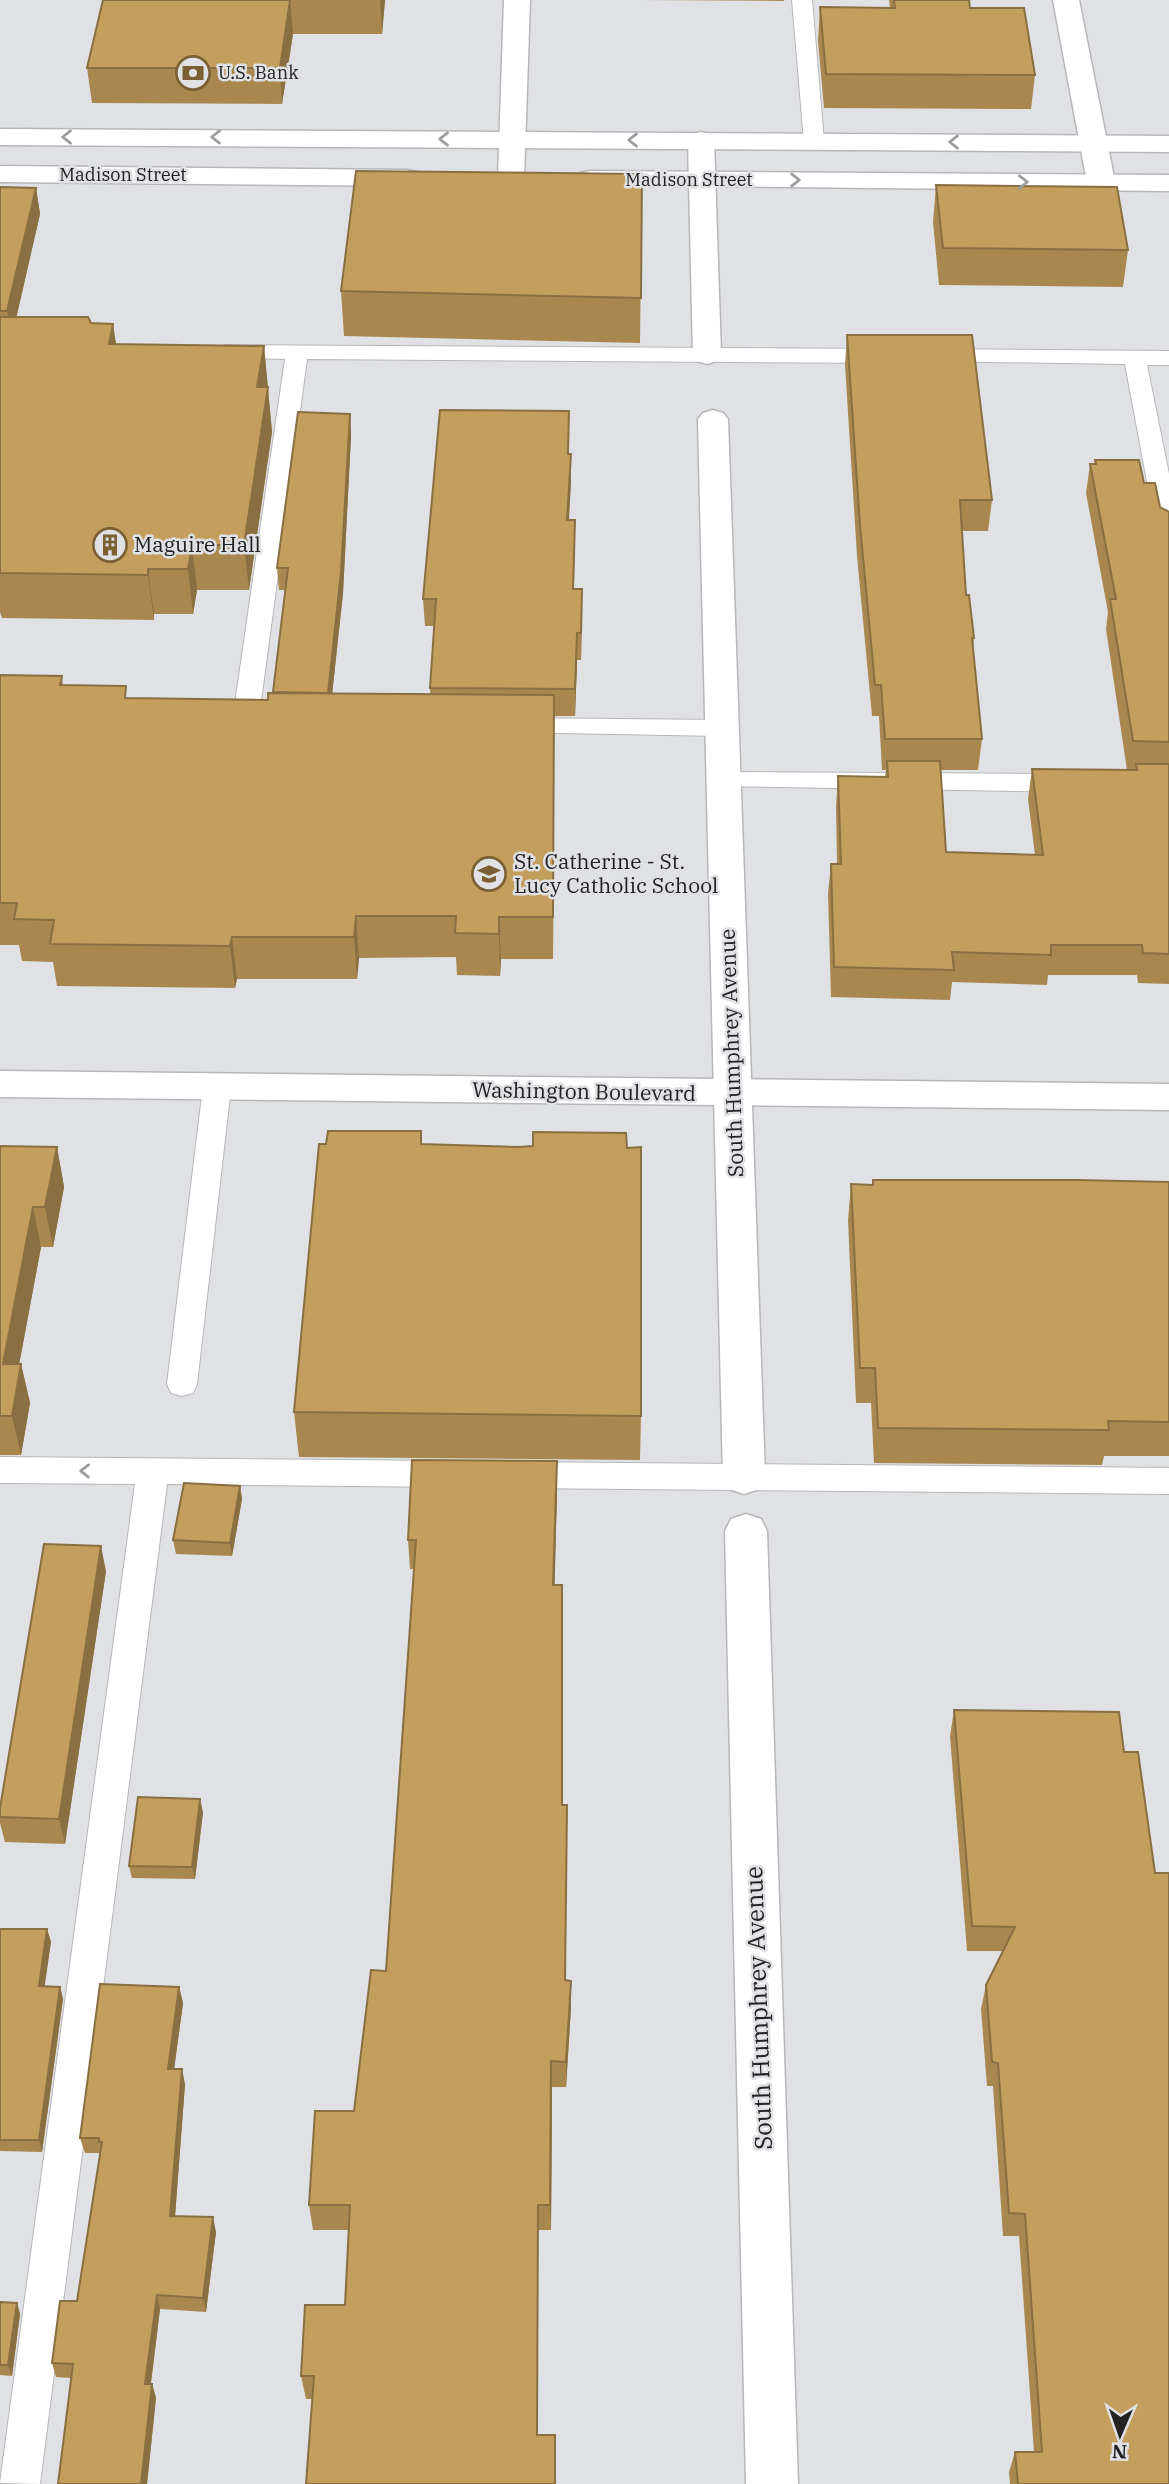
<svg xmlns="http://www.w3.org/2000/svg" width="1169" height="2484" viewBox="0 0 1169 2484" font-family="'IBM Plex Serif',serif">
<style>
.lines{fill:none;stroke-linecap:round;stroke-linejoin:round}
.service-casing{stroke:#b7b7ba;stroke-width:2}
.minor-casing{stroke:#b7b7ba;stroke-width:3}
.tertiary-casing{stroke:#b7b7ba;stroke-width:3}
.secondary-casing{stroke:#b7b7ba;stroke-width:3}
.service{fill:#fff;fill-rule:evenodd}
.minor{fill:#fff;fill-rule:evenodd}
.tertiary{fill:#fff;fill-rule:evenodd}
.secondary{fill:#fff;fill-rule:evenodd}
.wall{fill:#a98850}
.shaded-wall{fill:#896f41}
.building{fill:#c49e5d;stroke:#896f41;stroke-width:2}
.oneway{stroke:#9c9c9c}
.labels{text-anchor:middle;stroke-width:5;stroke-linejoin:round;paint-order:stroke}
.far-poi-label{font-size:18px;fill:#222223;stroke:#e0e1e4;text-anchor:start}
.far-street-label{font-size:18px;fill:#222223;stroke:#e0e1e4}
.poi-label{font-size:21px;fill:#222223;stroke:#e0e1e4;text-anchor:start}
.street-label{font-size:21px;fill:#222223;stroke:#e0e1e4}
.near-street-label{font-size:24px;fill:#222223;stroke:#e0e1e4}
</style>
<rect width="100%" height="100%" fill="#e0e1e4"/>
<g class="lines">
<g class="service-casing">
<path id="service" d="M792,0H812L824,141L814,147L804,141Z
M224,345L885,349L896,356L885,363L307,359L259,716L271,718L275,724L271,730H236L232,724L285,359L216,357L213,352Z
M935,349L1169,351V365H1147L1169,474V542L1161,540L1157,535L1125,364L927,361L924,356L927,351Z
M515,718L722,720L731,722L735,728L731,734L722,736L506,732L502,726L506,720Z
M724,772L1070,774L1079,777L1083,783L1079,789L1070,792L715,786L711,780L715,774Z
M217,1077L227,1080L231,1087L197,1384L193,1393L182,1396L171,1393L167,1384L203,1087L207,1080Z
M0,1457L451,1461L462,1465L467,1474L462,1483L451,1487L167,1484L40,2484L0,2483L135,1484L0,1483Z
M518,1462L1169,1468V1494L518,1488L507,1484L502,1475L507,1466Z"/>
</g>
<g class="minor-casing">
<path id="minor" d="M504,0H530L524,178L521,184H501L498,178Z
M1053,0H1079L1115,182L1111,188H1091L1087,182Z
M701,132L710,134L714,140L721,355L717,361L707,364L697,361L693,355L688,140L692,134Z
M713,410L723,413L728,419L765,1477L759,1489L744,1494L729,1489L723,1477L698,419L703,413Z
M746,1514L761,1519L767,1531L798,2484H746L725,1531L731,1519Z"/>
</g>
<g class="tertiary-casing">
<path id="tertiary" d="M0,1071L1169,1084V1110L0,1097Z"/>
</g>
<g class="secondary-casing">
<path id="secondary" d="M0,129L1169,136V152L0,145Z
M0,166L407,170L417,172L420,178L417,184L407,186L0,182Z
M590,171L1169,175V191L580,185L577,179L580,173Z"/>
</g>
<use href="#service" class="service"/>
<use href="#minor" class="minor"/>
<use href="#tertiary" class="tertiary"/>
<use href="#secondary" class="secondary"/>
</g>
<path class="wall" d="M103,0H385L382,34H293L282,104L92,103L87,68Z
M643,0H784V1Z
M889,0H969L970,8L1035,75L1031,109L824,108L818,41L820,7L890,8Z
M642,174L640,343L344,336L341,291Z
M936,185L1128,250L1123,287L939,285L933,222Z
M0,187L36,188L40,214L16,317L91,323L113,324L116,344L264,346L272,432L249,590H197L193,614H154V620L2,618L0,612Z
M847,335L992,500L988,531H962L966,595L974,638L973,650L982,739L978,770H941L946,852L1035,855L1028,799L1032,769L1127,770L1106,629L1108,612L1086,493L1090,464H1095V460L1144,483L1160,507L1169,512V984L1138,983L1137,975H1048L1047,985L952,982L950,1000L831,997L828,894L831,864H837L836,806L838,776L885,777L886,770H882L879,716H872L857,556L845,365Z
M350,414L351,436L343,593L332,694H430L434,626H425L423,599L569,454H571V481L569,520H575L574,589H582L581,660H577L575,716H554L553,959H501L500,976L457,975L456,957L359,958L357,979H237L235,988L57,986L53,962L22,961L19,945H0V675L62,676L63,685L128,698L268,700L273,693L286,590H279L277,568Z
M421,1131L422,1144L641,1416L640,1460L299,1457L294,1412L326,1144Z
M0,1146L57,1147L64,1187L53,1247H41L19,1364H21L30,1403L21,1455H0Z
M873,1180L1169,1182V1456H1104L1102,1465L874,1463L871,1403H856L848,1220L851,1184L872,1185Z
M557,1461V1491L554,1585L563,1805H567L565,1980L571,2007L566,2087H552L551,2230H538V2435H555L556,2457L312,2399H306L301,2376L345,2305L349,2230H313L309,2205L354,2111L386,1971L414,1569H410L408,1540Z
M240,1486L242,1499L232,1556L176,1554L173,1540Z
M106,1571L65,1844L5,1842L0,1823V1808Z
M954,1710L1169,2484H1010L1009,2472L1015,2452H1034L1019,2236H1003L993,2086H987L981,2009L986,1985L1003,1951H967L950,1736Z
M203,1812L195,1879L132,1878L129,1866Z
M0,1929H47L51,1942L44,1986L60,1987L63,1999L42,2152L0,2151Z
M179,1987L183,2003L174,2069L185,2084L175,2216L216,2232L206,2312L160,2309L151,2384H152L156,2398L147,2484H58L71,2378L56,2377L52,2363L77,2301L100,2153H85L80,2138Z
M0,2302L17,2303L20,2314L12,2376L0,2375Z"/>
<path class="shaded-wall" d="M290,0L293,34L282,104L280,68Z
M380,0H385L382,34Z
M36,188L40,214L12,337L7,311Z
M113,324L119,368L109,344Z
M264,346L272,432L249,590L244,545L257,387Z
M350,414L351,436L343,593L330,714L328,693Z
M571,454V481L567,548V520Z
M192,545L197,590L193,614L188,569Z
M148,569L154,614V620L148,575Z
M582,589V616L581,660V633Z
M577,633V660L575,716V689Z
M554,695V737L553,959V917Z
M356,916L359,958L357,979L354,937Z
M499,917L501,959L500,976L499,934Z
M232,937L237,979L235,988L230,946Z
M57,1147L64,1187L53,1247L45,1207Z
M33,1207L41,1247L12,1403L3,1364Z
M21,1364L30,1403L21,1455L12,1416Z
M557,1461V1491L554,1614L553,1585Z
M240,1486L242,1499L232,1556L230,1543Z
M101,1546L106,1571L65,1844L59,1819Z
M200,1799L203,1812L195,1879L192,1867Z
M47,1929L51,1942L43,1998L39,1986Z
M571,1981V2007L566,2087V2062Z
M60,1987L63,1999L42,2152L39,2140Z
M179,1987L183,2003L172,2085L168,2069Z
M551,2061L552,2087L551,2230L550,2205Z
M182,2069L185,2084L174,2230L170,2216Z
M538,2205V2457L537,2435Z
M213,2217L216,2232L206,2312L203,2298Z
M157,2295L160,2309L149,2397L145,2384Z
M17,2303L20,2314L12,2376L8,2365Z
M152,2384L156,2398L147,2484H141Z"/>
<path class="building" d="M103,0H290L280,68H87Z
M894,0H969L970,8H1024L1035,75L826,74L820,7L895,8Z
M356,171L642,174L641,298L341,291Z
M936,185L1117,187L1128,250L943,248Z
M0,187L36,188L7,311H0Z
M0,317H88L91,323L113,324L109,344L264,346L257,387H268L244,545H192L188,569H148V575L0,573Z
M847,335H972L992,500H960L966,595H969L974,638H972L982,739H885L881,685H875L860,525Z
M440,410L569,411L568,454H571L567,520H575L573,589H582L581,633H577L575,689L430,688L436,599H423Z
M298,412L350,414L341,572L328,693L273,692L288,568H277Z
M1095,460H1139L1144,483H1155L1160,507L1169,512V742L1133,741L1110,599H1116L1090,464H1096Z
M0,675L62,676L60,685L126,686L125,698L268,700V693L554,695L553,917H499V934L455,933L456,916H356L354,937H232L230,946L50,944L54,920L14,919L17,903H0Z
M887,761H940L946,852L1043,855L1032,769L1137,770L1136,764H1169V954L1143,953L1142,945H1051V955L952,952L954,970L834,967L831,864H841L838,776L888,777Z
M328,1131H421V1144L518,1147L533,1146V1132L626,1133L627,1148L641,1147V1416L294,1412L319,1144H326Z
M0,1146L57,1147L45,1207H33L3,1364H21L12,1416H0Z
M873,1180H1077L1169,1182V1422L1108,1421L1109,1430L878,1428L875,1368H860L851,1184L873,1185Z
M412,1460L557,1461L553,1585H562V1805H567L565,1980L571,1981L566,2062L551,2061L550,2205H538L537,2435H555V2484H306L314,2376H301L305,2305H345L350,2205H309L315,2111H354L371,1970L386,1971L416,1540H408Z
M184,1483L240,1486L230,1543L173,1540Z
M44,1544L101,1546L59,1819L0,1817V1808Z
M954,1710L1119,1712L1124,1752H1138L1155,1873H1169V2484H1018L1015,2452H1042L1025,2214L1009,2213L998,2063L992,2062L986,1985L1015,1927L972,1926Z
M138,1797L200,1799L192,1867L129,1866Z
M0,1929H47L39,1986L60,1987L39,2140H0Z
M100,1984L179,1987L168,2069H182L170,2216L213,2217L203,2298L157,2295L145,2384H152L141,2484H58L73,2364L52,2363L60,2301H77L102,2142H99V2138H80Z
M0,2302L17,2303L8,2365H0Z"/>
<defs><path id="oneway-chevron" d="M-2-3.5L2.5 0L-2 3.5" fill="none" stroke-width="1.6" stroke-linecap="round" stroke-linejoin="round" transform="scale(1.75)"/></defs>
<g class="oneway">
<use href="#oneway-chevron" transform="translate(67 137) rotate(-180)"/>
<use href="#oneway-chevron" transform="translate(216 137) rotate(-180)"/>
<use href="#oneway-chevron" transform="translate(444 139) rotate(-180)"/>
<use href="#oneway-chevron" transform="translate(633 140) rotate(-180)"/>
<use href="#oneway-chevron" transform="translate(954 142) rotate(-180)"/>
<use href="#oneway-chevron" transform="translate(795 180)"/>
<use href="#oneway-chevron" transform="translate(1023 182)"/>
<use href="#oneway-chevron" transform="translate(85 1471) rotate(-179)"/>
</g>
<defs>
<g id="bank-ring" transform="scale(1.75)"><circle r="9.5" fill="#e0e1e4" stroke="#7a6032" stroke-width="1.5"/><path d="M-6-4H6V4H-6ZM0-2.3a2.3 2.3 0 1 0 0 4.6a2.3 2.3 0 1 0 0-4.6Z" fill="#7a6032"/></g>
<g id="building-ring" transform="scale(1.75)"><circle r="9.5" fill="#e0e1e4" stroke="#7a6032" stroke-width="1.5"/><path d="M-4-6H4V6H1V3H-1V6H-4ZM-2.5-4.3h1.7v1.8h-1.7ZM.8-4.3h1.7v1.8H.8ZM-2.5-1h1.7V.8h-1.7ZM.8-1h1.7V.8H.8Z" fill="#7a6032"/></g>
<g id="school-ring" transform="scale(1.75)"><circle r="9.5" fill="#e0e1e4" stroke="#7a6032" stroke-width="1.5"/><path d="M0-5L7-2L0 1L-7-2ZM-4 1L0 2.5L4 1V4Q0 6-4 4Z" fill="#7a6032"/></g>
</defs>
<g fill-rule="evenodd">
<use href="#bank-ring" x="193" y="73"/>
<use href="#building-ring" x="110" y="545"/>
<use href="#school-ring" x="489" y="874"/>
</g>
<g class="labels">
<g class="far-poi-label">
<text x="218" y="79">U.S. Bank</text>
</g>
<g class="far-street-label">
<text x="123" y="181">Madison Street</text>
<text x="689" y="186">Madison Street</text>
</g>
<g class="poi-label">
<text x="134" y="552">Maguire Hall</text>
<text x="514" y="869">St. Catherine - St.<tspan x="514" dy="24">Lucy Catholic School</tspan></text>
</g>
<g class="street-label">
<text transform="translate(732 1053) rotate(-92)" y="7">South Humphrey Avenue</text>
<text transform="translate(584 1092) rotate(1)" y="7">Washington Boulevard</text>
</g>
<g class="near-street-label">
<text transform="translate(759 2008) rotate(-92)" y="8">South Humphrey Avenue</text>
</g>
</g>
<g transform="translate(1120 2435) rotate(182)" stroke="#e0e1e4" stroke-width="5" paint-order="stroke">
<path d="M0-5L12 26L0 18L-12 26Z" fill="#222223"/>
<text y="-10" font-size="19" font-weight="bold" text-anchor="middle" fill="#222223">N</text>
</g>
</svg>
